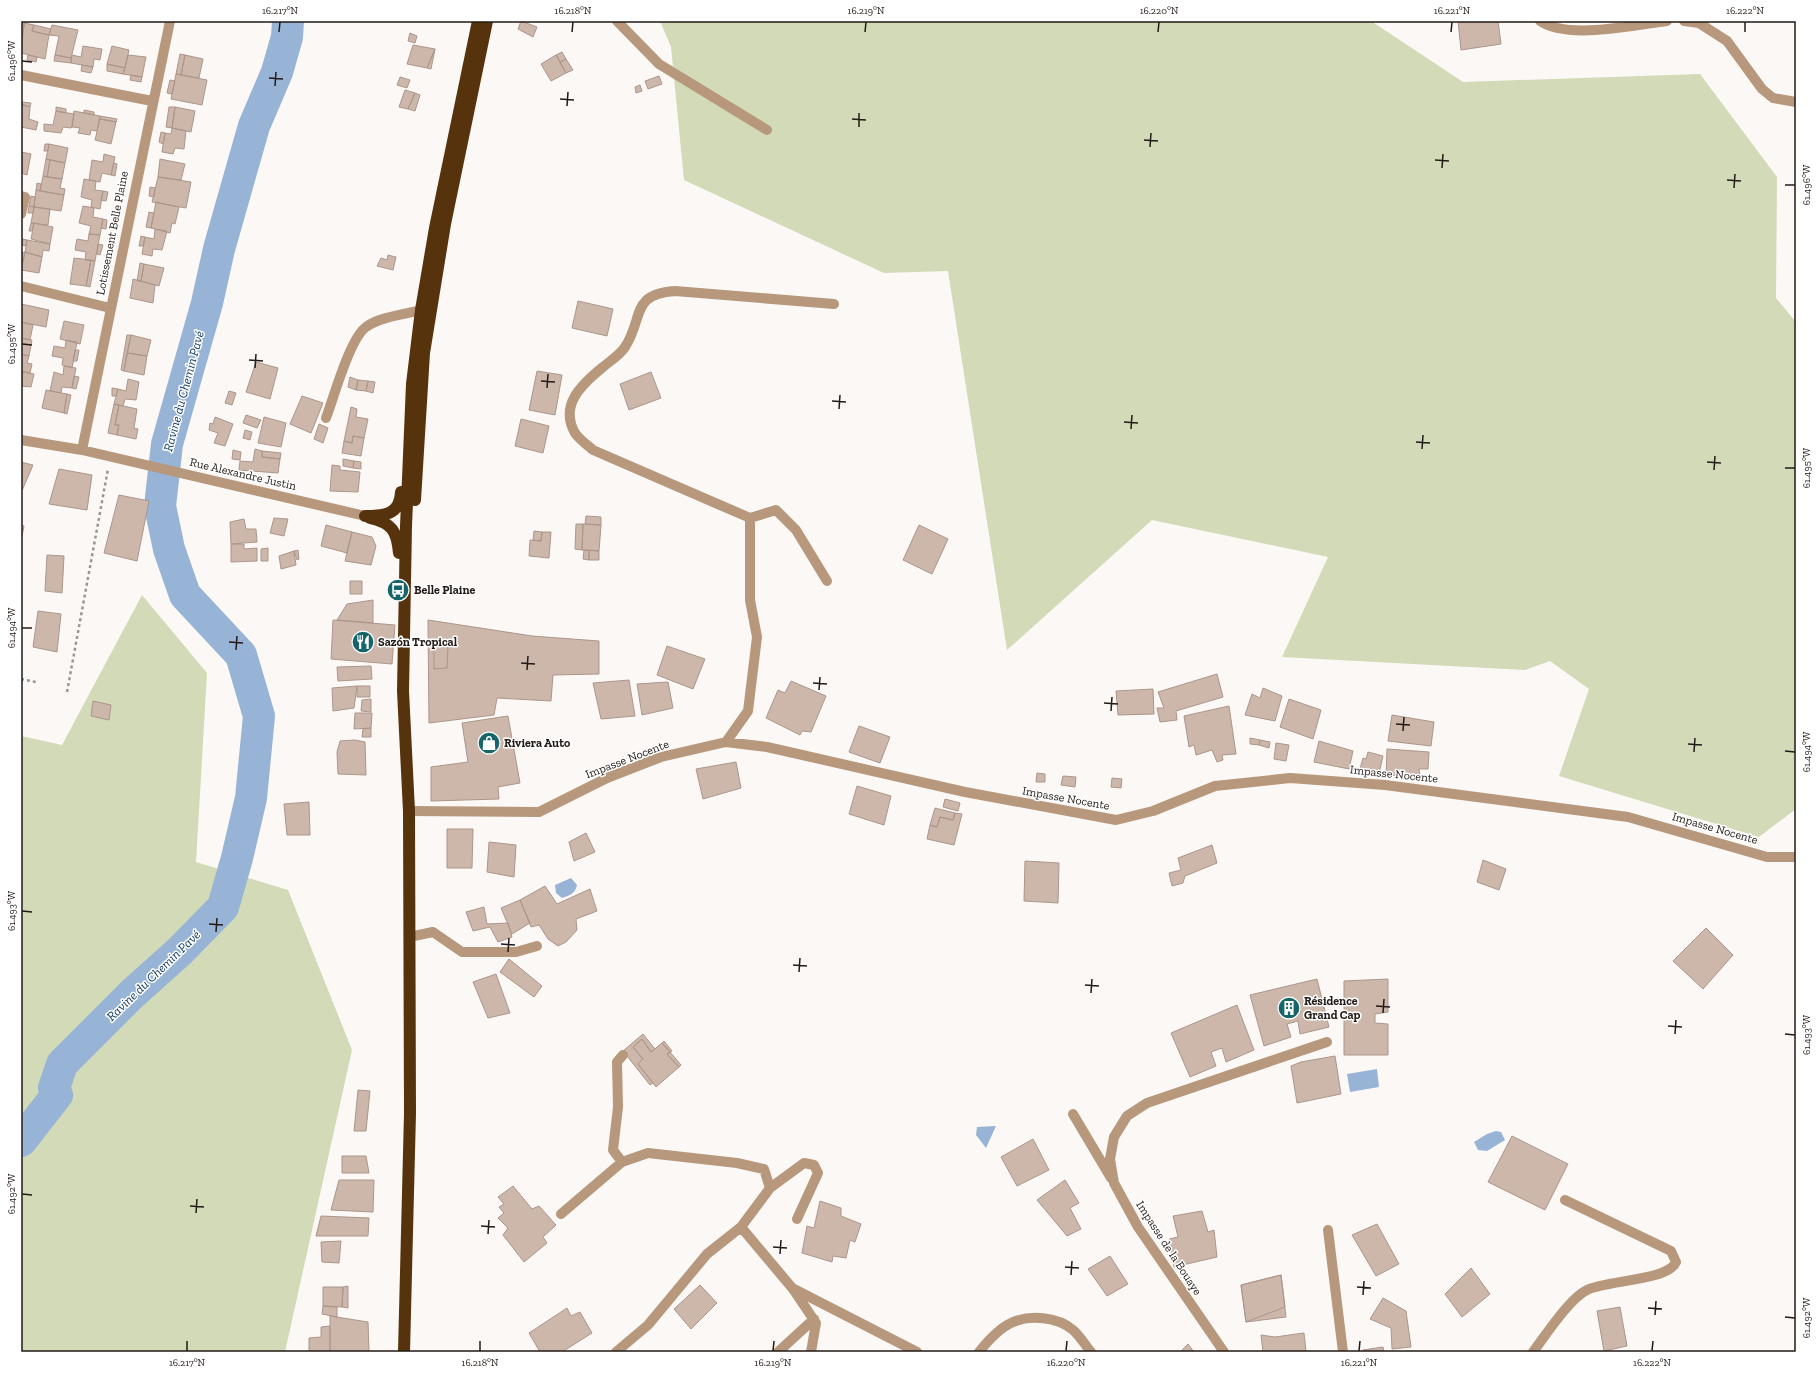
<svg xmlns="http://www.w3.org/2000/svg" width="1817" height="1373" viewBox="0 0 1817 1373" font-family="'Zilla Slab',serif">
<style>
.green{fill:#d3dab7}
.water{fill:#97b4d6}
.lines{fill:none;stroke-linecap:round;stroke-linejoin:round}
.river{stroke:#97b4d6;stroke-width:32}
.building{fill:#cdb6aa;stroke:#ac968b}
.path{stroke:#9b9592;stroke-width:2.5;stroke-dasharray:3 3;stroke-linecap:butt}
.minor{stroke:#b7987c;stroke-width:10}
.highway{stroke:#56330d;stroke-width:12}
.ticks{fill:none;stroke:#221a16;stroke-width:1.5}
.labels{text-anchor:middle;stroke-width:3;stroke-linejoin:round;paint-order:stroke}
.street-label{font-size:12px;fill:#221a16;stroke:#fff}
.poi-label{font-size:12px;font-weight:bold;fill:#221a16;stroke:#fff;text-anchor:start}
.water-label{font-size:13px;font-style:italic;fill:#08335e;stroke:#fff}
.neatline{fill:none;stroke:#221a16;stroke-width:1.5}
.ticks-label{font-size:10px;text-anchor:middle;fill:#221a16}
</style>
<rect width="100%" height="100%" fill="#fcf8f5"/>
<path class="green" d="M660,21H1371L1463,82L1700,74L1777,177L1776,298L1796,322V809L1759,837L1559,776L1589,689L1550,661L1525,670L1282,657L1328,557L1152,520L1007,650L948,271L884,273L684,180L671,47Z
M142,595L207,673L196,862L288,890L352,1050L285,1352H21V736L62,745Z"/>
<path class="water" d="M571,878L577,885C575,894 570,895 562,898L556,893L555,885Z
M1377,1069L1379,1087L1350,1092L1347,1074Z
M996,1126L986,1148L976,1135L977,1127Z
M1496,1131L1501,1132L1505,1140L1487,1151L1478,1150L1474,1142L1487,1134Z"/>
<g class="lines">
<path class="river" d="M21,1141L57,1095L54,1088L62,1064L132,994L180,951L223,907L237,858L251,798L259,716L241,655L185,595L169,549L160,506L167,444L207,303L219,249L254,126L277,72L287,37L288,21"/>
</g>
<path class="building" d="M21,21H25L21,41Z
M521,21L537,27L533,37L518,29Z
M1458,21H1498L1501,44L1461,50Z
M24,23L34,25L32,31L49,35L45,59L21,53Z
M34,25L51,29L49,35L32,31Z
M52,25L78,30L71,58L55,55L59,36L49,35Z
M410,33L417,36L415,43L408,41Z
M413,45L435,49L427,68L407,64Z
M83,46L102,49L100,60L94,59L93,67L71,63L72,55L81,57Z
M112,46L129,50L125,68L107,64Z
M435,49L431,69L427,68Z
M562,52L566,59L560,62L556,55Z
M180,54L185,55L181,75L176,74Z
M28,55L37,57L36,62L27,60Z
M55,55L71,58V63L54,61Z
M128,55L146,57L142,77L123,74Z
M185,55L203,59L199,78L181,75Z
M556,55L566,73L551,81L541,64Z
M566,59L573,70L566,73L560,62Z
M107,64L125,68L123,74L107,71Z
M82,65L93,67L91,73L81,71Z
M176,74L207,80L202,105L171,99Z
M131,75L142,77L141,82L130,80Z
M659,76L662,84L648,89L645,81Z
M400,77L410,80L407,88L397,85Z
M170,80L175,81L172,94L167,93Z
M640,85L642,91L636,93L635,87Z
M405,90L415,93L408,109L399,107Z
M415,93L420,95L415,111L408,109Z
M22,102L31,103L30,107L22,105Z
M21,104L30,107L29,119L38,122L36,130L21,127Z
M56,107L66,109V113L56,111Z
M169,107H175L172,128L166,127Z
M175,107L195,111L191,132L172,128Z
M84,110L94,112V115L84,113Z
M56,111L74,114L72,127L71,128L63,127L61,133L44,131V124L53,125Z
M74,111L100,116L97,131L91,130L90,135L78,133L80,128L72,127Z
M100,116L117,119L116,122L100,119Z
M100,119L116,122L111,144L95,140Z
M172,128L186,131L184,149L175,148L173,154L162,152L165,133L171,134Z
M161,132L165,133L163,144L159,142Z
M45,144H49L48,151H44Z
M49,144L68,148L65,163L46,159Z
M21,152L31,154L27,175L21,173Z
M104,154L115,157L111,175L102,173L100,182L89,180L92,160L103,162Z
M46,159L50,160L47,177L43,176Z
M160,159L185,164L181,180L158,177Z
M50,160L65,163L62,179L47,177Z
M114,163L117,164L115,176L111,175Z
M43,176L62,179L60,188L65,189L64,195L40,191Z
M158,177L191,182L186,208L152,202Z
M84,179L96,181L95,190L103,191L100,209L91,207L92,200L81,197Z
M37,183L41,184L40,191L36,190Z
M150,187L155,188L154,197L149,196Z
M36,190L64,195L61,211L34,207Z
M103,191L108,192L106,201L101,200Z
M31,196L35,197L34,207L29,206Z
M156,202L179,207L175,224L172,223L170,233L151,228Z
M29,206L34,207L33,213H28Z
M83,206L94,208L93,217L103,219L100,235L89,234L91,226L79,223Z
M34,207L50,209L48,225L31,223Z
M149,212L154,213L151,228L146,227Z
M103,219L107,220L106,229L101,228Z
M31,223H34L32,231H29Z
M34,223L53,227L50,244L31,239Z
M155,229L167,231L162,250L153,249L152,256L142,254L145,237L154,239Z
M89,234L100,235L95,261L85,260L86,252L75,250L77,239L88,241Z
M141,236L145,237L143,246H139Z
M23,239L27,240L26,246L22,245Z
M27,240L50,244L49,251L43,250L42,257L25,252Z
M98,244L103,245L100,255L97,254Z
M25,252L23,262H21V253Z
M25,252L42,257L39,273L21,270Z
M388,255L396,257L393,270L377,266L381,258L387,260Z
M74,258L91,260L86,286L70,284Z
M91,260L95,261L90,287L86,286Z
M140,263L144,264L141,281H137Z
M144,264L164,268L159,286L141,281Z
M133,279L155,285L153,303L130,298Z
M578,301L613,309L607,336L572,328Z
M21,304L49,310L46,327L21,322Z
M64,321L84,325L80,344L60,339Z
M21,322L33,325L30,340L21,338Z
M127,335H131L124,371L121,370Z
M131,335L151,340L147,356L127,353Z
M21,338L32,340L29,356L21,354Z
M66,340L77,342L72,368L62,365L63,358L52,356L54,346L65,348Z
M75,350H79L77,361H73Z
M127,353L147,356L144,375L124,371Z
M21,354L29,356L27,363L32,364L30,373L21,371Z
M256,362L278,368L270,399L246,392Z
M64,366L76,368L72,388L62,387L61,393L50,391L54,372L63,375Z
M537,371L562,375L555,415L529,410Z
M23,372L34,374L31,387L21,386Z
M651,372L661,398L629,410L620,384Z
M74,376L79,377L76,389L72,388Z
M350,377L358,380L356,390L348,387Z
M128,379L139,382L136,400L125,399L123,406L114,404L118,389L126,391Z
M358,380L368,381L366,391L356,390Z
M368,381L375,382L373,393L366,391Z
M112,388L118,389L116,396H112Z
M46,390L67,394L64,413L42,408Z
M229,391L236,393L232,405L225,403Z
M67,394L71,395L67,414L64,413Z
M302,396L323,403L311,433L290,424Z
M114,404L119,405L115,425H119L117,435L108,433Z
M119,405L137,409L134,428L138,429L136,439L117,435L119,425H115Z
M351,407L357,409L356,417L368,419L364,438L353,436L352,443L344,441Z
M246,415L261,420L257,428L243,423Z
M215,417L233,424L225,446L214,443L218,433L209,430L210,423L213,424Z
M264,417L286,423L281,447L258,443Z
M521,419L549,426L543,453L515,446Z
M319,424L328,428L323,443L314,439Z
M245,430L252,432L250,440L243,438Z
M353,436L364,438L361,456L342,453L344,441L352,443Z
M255,449L262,451V457L280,459L278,473L239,470L240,461L253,462Z
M233,450L241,452L240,460L232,459Z
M262,451L281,453L280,459L262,457Z
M343,459L354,461L353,468L343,466Z
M354,461L361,462V469L353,468Z
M21,462L33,465L21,493Z
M332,465L340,466V470L360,472L358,492L330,491Z
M59,469L92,475L87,510L49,504Z
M119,495L149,501L137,561L104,553Z
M586,516L601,517V525L585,524Z
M274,518L288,519L284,536L270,533Z
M244,519L246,529H256L257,542L231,544L230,522Z
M576,524H583L582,550L575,549Z
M583,524L601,525L599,551L582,550Z
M21,525L24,526L21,541Z
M326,525L352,532L347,553L321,546Z
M919,525L948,539L932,574L903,560Z
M534,531L542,532L541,541L533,540Z
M352,532L372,537L376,546L371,565L345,561Z
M542,532H551L549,558L529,556L530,540L541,541Z
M231,544H244V549L257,548V561L231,562Z
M268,548V561H261V549Z
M298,550L299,559L297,560L294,551Z
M584,550H589V560L583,559Z
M589,550L599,551V560H589Z
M294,551L296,565L281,569L279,556Z
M47,555L64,556L62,593L45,591Z
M350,581H362V594H350Z
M373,600V623L337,620L347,604Z
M38,611L61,614L57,652L33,647Z
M333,620L395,625L392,664L331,659Z
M428,620L532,636L599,641V674L553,675L551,701L497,698L494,715L429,723Z
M434,643L448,647L447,668L434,669Z
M667,646L705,659L693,689L657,675Z
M371,666L372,679L338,681L337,667Z
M1217,674L1223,697L1176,711L1177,720L1160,722L1157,708H1164L1158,692Z
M629,680L635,716L601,719L593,683Z
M791,681L826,696L811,732L802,731L800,735L766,718L778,690L785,693Z
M668,682L673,708L642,715L637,684Z
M357,686L354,708L333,711L332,688Z
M357,686H370V697H357Z
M1263,688L1282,696L1275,721L1245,715L1252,694L1260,698Z
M1153,689L1154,714L1118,715L1116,691Z
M371,699V712L361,711L362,700Z
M1289,699L1321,710L1313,739L1280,727Z
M93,701L111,705L109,720L91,716Z
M1229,706L1236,754L1222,755L1223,760L1217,762L1212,750L1196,755L1194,745L1189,747L1184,716Z
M355,713H372L371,728L354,729Z
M1392,715L1434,722L1431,746L1388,741Z
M508,716L520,783L498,787L499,799L431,801V767L468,762L462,723Z
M859,726L890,737L880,763L849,752Z
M371,728V737H362L363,729Z
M1250,738L1260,740L1259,745L1250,744Z
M355,740L365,742L366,775L338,774L337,752L340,741Z
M1260,740L1270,742L1269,748L1259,745Z
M1319,741L1353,751L1349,769L1314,762Z
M1276,743L1289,745L1286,761L1274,759Z
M1387,749L1429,752L1428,769H1419L1420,777L1386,775Z
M1368,752L1383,756L1379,774L1360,769L1363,758L1366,759Z
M736,762L741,788L703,799L696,769Z
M1037,773L1045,774V782H1036Z
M1063,776L1076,777L1075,787L1061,785Z
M1112,778L1122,779L1121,788L1111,787Z
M857,786L891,796L884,825L849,814Z
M945,799L960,803L958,811L943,807Z
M309,802L310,835H287L284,804Z
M935,808L955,813L953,820L940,817L937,827L930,825Z
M955,813L962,814L954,845L927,839L930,825L937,827L940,817L953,820Z
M447,829H473L472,868H447Z
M586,833L595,852L574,861L569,842Z
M489,842L516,845L514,877L487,872Z
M1212,845L1217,863L1185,876L1183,883L1172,886L1169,873L1181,870L1178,858Z
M1483,860L1506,869L1499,890L1477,882Z
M1025,861L1059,863L1058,903L1024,901Z
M545,886L557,904L590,889L597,911L576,919L577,930L566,942L558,946L548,939L539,925L531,927L520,900Z
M520,900L530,923L512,934L501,908Z
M484,907L487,924L508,923L512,937L498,942L490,927L473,931L466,912Z
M1706,928L1733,955L1703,989L1673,961Z
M509,959L542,986L534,997L500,972Z
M496,974L510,1013L488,1018L473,982Z
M1317,979L1329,1027L1300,1034L1298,1021L1287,1024L1291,1037L1264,1046L1250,995Z
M1388,979V1012L1375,1014V1023L1388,1024V1055H1344V981Z
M1237,1005L1254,1050L1226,1062L1222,1048L1211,1052L1216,1066L1190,1077L1171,1033Z
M643,1034L655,1049L651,1052L642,1039L633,1047L643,1059L638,1064L653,1083L650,1085L623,1051Z
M642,1039L651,1052L662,1043L670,1052L667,1054L679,1067L656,1087L638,1064L643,1059L633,1047Z
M664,1041L672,1051L670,1052L662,1043Z
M670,1052L681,1065L679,1067L667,1054Z
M1335,1056L1341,1094L1297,1103L1291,1066L1301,1062Z
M358,1090L370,1091L366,1131H354Z
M1512,1136L1568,1164L1545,1210L1488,1182Z
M1033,1139L1049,1170L1017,1186L1001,1157Z
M342,1156H366L369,1173H342Z
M339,1180H374L373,1212L331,1210Z
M1065,1180L1079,1203L1070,1208L1081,1229L1067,1236L1037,1200Z
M513,1186L532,1209L539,1206L556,1225L543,1237L547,1243L524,1262L503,1235L508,1228L498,1218L504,1213L499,1207L504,1204L498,1197Z
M820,1201L841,1208V1216L861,1224L855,1242L850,1240L846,1258L833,1256L832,1262L802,1253L807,1226L814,1228Z
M1202,1211L1208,1232L1214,1230L1217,1257L1174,1267L1169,1239L1178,1237L1173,1216Z
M321,1216L369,1218L368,1236H316Z
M1377,1224L1399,1264L1376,1276L1352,1235Z
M341,1241L339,1263L322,1262L321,1242Z
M1110,1256L1128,1284L1107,1296L1088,1269Z
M1471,1268L1490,1294L1462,1317L1445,1294Z
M1281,1275L1285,1307L1246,1322L1241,1285Z
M1281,1275L1286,1317L1246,1322L1241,1285Z
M700,1285L717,1303L691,1329L674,1309Z
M348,1286V1308L342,1307L343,1287Z
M323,1287H343L342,1307L323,1306Z
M1383,1298L1406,1311L1411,1347L1392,1349L1391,1328L1370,1319Z
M323,1306L337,1307V1317L322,1314Z
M1620,1307L1627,1346L1604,1351L1597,1311Z
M567,1308L571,1316L580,1312L592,1333L562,1352H540L529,1333Z
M330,1316L368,1322L369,1352H330Z
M330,1326V1352H309V1338L321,1337V1327Z
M1304,1333L1306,1352H1263L1261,1335L1275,1337Z
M1188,1344L1194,1352H1180Z
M1383,1347L1384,1352H1363V1350Z"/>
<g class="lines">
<path class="path" d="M21,679L36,682
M67,692L108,469"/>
<path class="minor" d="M617,21L659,64L767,130
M1540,21C1567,40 1635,25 1667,21
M1684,21L1699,23L1727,41L1762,89L1773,98L1796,102
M21,75L152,101
M21,196L25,197L21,214
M21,286L110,308
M326,418C334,397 350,338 366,327C379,317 406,314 421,310
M21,440L82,450L365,516
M82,450L170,21
M750,518L593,450C587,445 579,439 575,433C559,405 582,384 603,367C610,361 620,355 625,347C644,318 630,294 675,291L834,304
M726,742L748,711L757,637L750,600V518L776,510L796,530L827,581
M409,811L539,812L607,778L661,757L726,742L767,747L965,792L1116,820L1153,811L1215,786L1290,778L1385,785L1628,817L1767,857H1796
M409,937L433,932L462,952H516L537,946
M1073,1114L1111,1178
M622,1162L613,1150L618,1107L617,1062L623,1055
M561,1214L622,1162L648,1153L737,1163L764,1169L770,1188
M741,1227L793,1289L816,1323L811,1352
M1328,1230L1343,1352
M794,1289L917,1352
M616,1352L648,1325L707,1254L741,1227L770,1188L804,1163L814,1165L818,1173L797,1219
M778,1352L814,1319
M979,1352C987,1342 1000,1328 1011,1323C1030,1314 1058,1317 1073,1330C1080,1336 1085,1345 1091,1352
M1224,1352L1138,1227L1114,1183L1110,1159L1114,1137L1127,1116L1147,1103L1327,1042
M1533,1352C1545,1336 1570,1298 1587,1290C1606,1280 1668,1281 1676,1262L1671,1251L1565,1200"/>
<path class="highway" d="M415,500L424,353L445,224L487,21
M365,516C384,516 400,515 401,492
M370,518C392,523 397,531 399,553
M404,1352L410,1113L409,811L403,691L406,526L412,384L421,310L435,228L478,21"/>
</g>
<path class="ticks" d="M279,32L280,22M572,32L573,22M865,32L866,22M1158,32L1159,22M1451,32L1452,22M1745,32V22M22,61L32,62M269,78L283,79M275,86L276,72M560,99L574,100M567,106L568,92M852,119L866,120M859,127V113M1144,140L1158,141M1150,147L1151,133M1435,160L1449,161M1442,168L1443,154M1727,180L1741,181M1785,185H1795M1734,188L1735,174M22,344L32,345M249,360L263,361M255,368L256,354M541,381L555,382M547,388L548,374M832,401L846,402M839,409L840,395M1124,422L1138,423M1131,429L1132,415M1416,442L1430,443M1422,449L1423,435M1707,462L1721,463M1785,468H1795M1714,470L1715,456M22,628H32M229,642L243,643M236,650L237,636M521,663L535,664M527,670L528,656M813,683L827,684M819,690L820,677M1104,703L1118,704M1111,711L1112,697M1396,724L1410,725M1403,731L1404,717M1688,744L1702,745M1785,751L1795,752M1694,752L1695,738M22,911L32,912M209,924L223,925M216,932L217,918M501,944L515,945M508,952L509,938M793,965L807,966M799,972L800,958M1085,985L1099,986M1091,993L1092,979M1376,1006L1390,1007M1383,1013L1384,999M1668,1026L1682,1027M1675,1034L1676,1020M1785,1034L1795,1035M22,1194L32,1195M190,1206L204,1207M196,1213L197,1199M481,1226L495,1227M488,1234L489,1220M773,1247L787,1248M780,1254L781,1240M1065,1267L1079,1268M1071,1275L1072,1261M1357,1287L1371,1288M1363,1295L1364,1281M1648,1308L1662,1309M1655,1315L1656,1301M1785,1317L1795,1318M187,1351V1341M480,1351V1341M773,1351L774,1341M1066,1351L1067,1341M1359,1351L1360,1341M1652,1351L1653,1341"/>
<defs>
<g id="bus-disc" transform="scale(1.15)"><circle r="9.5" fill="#166568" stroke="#fff"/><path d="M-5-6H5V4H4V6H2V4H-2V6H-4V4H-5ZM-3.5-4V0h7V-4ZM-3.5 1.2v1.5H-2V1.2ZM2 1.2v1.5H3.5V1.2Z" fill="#fff"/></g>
<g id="restaurant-disc" transform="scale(1.15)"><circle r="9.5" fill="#166568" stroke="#fff"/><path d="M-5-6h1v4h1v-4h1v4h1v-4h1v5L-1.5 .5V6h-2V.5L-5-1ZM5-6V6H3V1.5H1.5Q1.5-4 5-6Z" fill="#fff"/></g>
<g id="shop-disc" transform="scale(1.15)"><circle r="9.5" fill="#166568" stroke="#fff"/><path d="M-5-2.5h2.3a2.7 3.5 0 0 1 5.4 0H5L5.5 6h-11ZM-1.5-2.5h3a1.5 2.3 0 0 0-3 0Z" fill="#fff"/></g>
<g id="building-disc" transform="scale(1.15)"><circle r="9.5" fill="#166568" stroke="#fff"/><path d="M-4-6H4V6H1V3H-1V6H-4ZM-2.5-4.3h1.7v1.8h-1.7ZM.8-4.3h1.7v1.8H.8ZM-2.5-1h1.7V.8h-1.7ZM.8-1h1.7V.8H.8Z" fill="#fff"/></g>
</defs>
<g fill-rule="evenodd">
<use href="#bus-disc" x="398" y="590"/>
<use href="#restaurant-disc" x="363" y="642"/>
<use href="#shop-disc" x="489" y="743"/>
<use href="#building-disc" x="1289" y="1008"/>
</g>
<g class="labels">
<g class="street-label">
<text transform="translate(112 233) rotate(-79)" y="4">Lotissement Belle Plaine</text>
<text transform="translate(243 474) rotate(13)" y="4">Rue Alexandre Justin</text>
<text transform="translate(627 759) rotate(-21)" y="4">Impasse Nocente</text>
<text transform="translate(1394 774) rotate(6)" y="4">Impasse Nocente</text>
<text transform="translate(1066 798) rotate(10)" y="4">Impasse Nocente</text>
<text transform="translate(1715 828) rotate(16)" y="4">Impasse Nocente</text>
<text transform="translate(1169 1248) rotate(57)" y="4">Impasse de la Bouaye</text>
</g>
<g class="poi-label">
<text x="414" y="594">Belle Plaine</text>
<text x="378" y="646">Sazón Tropical</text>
<text x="504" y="747">Riviera Auto</text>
<text x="1304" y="1005">Résidence<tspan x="1304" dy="14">Grand Cap</tspan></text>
</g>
<g class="water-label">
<text transform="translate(183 391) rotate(-75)" y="5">Ravine du Chemin Pavé</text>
<text transform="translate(153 975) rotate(-44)" y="5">Ravine du Chemin Pavé</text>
</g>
</g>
<rect width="1817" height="1373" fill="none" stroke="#ffffff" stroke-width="44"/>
<rect x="22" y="22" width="1773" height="1329" class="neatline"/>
<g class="ticks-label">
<text x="280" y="14">16.217°N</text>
<text x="573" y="14">16.218°N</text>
<text x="866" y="14">16.219°N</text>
<text x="1159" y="14">16.220°N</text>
<text x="1452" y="14">16.221°N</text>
<text x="1745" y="14">16.222°N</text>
<text transform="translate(11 61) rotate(-90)" y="4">61.496°W</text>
<text transform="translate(1806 185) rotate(-90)" y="4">61.496°W</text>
<text transform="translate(11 344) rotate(-90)" y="4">61.495°W</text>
<text transform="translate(1806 468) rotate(-90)" y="4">61.495°W</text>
<text transform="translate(11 628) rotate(-90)" y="4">61.494°W</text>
<text transform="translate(1806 752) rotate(-90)" y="4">61.494°W</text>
<text transform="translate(11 911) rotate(-90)" y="4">61.493°W</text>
<text transform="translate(1806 1035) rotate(-90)" y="4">61.493°W</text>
<text transform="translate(11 1194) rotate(-90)" y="4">61.492°W</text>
<text transform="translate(1806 1318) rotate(-90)" y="4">61.492°W</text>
<text x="187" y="1366">16.217°N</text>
<text x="480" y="1366">16.218°N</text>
<text x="773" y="1366">16.219°N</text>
<text x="1066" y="1366">16.220°N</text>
<text x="1359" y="1366">16.221°N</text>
<text x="1652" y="1366">16.222°N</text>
</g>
</svg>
